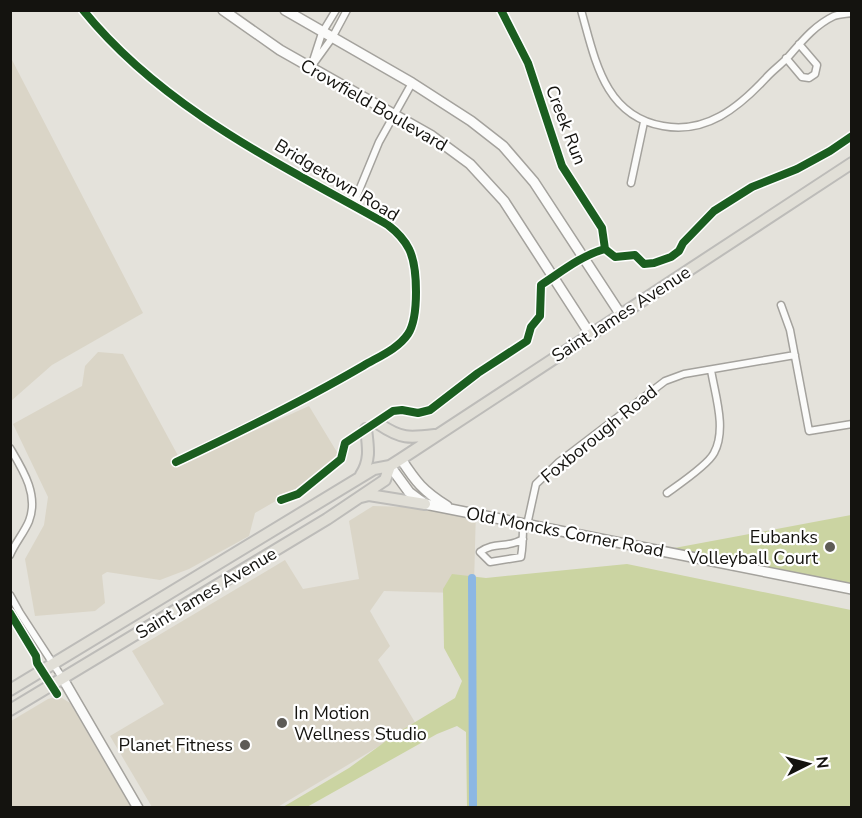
<svg xmlns="http://www.w3.org/2000/svg" width="862" height="818" viewBox="0 0 862 818" font-family="'Nunito Sans',sans-serif">
<style>
.built{fill:#dad5c7}
.green{fill:#cbd4a2}
.lines{fill:none;stroke-linecap:round;stroke-linejoin:round}
.canal{stroke:#8cb7e3;stroke-width:8}
.street-casing{stroke:#a4a29d;stroke-width:9}
.secondary-casing{stroke:#a4a29d;stroke-width:12}
.primary-casing{stroke:#bdbcb9;stroke-width:14}
.street{stroke:#fbfbfa;stroke-width:6}
.secondary{stroke:#fbfbfa;stroke-width:9}
.primary{stroke:#e1dfd7;stroke-width:10}
.cycleway-casing{stroke:#fff;stroke-width:11}
.cycleway{stroke:#1b5e20;stroke-width:8}
.poi-dot{fill:#5d5b56;stroke:#fff;stroke-width:2}
.labels{text-anchor:middle;stroke-width:4.5;stroke-linejoin:round;paint-order:stroke}
.street-label{font-size:18px;fill:#14130f;stroke:#fff}
.poi-label{font-size:18px;fill:#14130f;stroke:#fff;text-anchor:end}
</style>
<rect width="100%" height="100%" fill="#e4e2db"/>
<path class="built" d="M11,58L143,313L52,365L11,401Z
M98,352L123,354L182,463L309,406L343,462L255,513L249,536L189,569L160,580L107,572L102,575L105,603L95,611L35,616L25,559L44,525L48,497L13,424L82,386L85,366Z
M373,506L476,509L474,585L457,593L384,591L370,611L390,646L378,660L416,724L276,808L152,807L110,736L164,704L132,651L285,560L303,589L359,579L349,521Z
M59,696L70,703L131,807H11V721L48,699Z"/>
<path class="green" d="M851,515V584L669,549Z
M627,564L851,610V807H467L466,732L457,726L437,734L307,807H283L349,768L397,733L455,698L462,681L444,648L443,589L452,574L486,578Z"/>
<g class="lines">
<path class="canal" d="M472,578L473,808"/>
<g class="street-casing">
<path id="street" d="M83,10C163,109 280,164 388,225C397,232 404,239 409,249C418,267 419,317 408,334C398,349 378,357 363,366C303,401 240,432 176,462
M336,10L322,33L311,67L332,38L347,10
M581,10C595,59 604,116 663,126C706,134 738,108 766,78C773,70 782,64 789,56C802,41 815,25 834,16C839,14 846,14 852,13
M786,58L802,77L809,78L815,74L817,65L799,44
M631,183L644,122
M353,205L379,142L412,83
M781,305L790,330L809,431L852,424
M10,448C23,470 39,495 29,521C24,533 15,543 10,555
M667,493C678,485 708,465 714,453C727,429 715,395 711,370
M523,524C523,535 523,546 521,557L490,562L480,552C495,541 507,549 523,539
M527,525L536,484L559,462L665,381L684,374L795,355
M10,595L20,613L63,679"/>
</g>
<g class="secondary-casing">
<path id="secondary" d="M223,10L280,50L432,136L470,164L504,201L590,334
M285,10L412,83L471,121L503,146L534,182L621,315
M401,459C416,482 423,491 447,506
M390,466L409,492L425,504L852,589
M63,679L138,808"/>
</g>
<g class="primary-casing">
<path id="primary" d="M379,424C401,439 409,438 435,435
M361,475C371,460 368,446 366,429
M361,497L369,495L425,504
M10,690L374,469L390,466L401,459L852,163
M10,710L327,519L385,480L390,466"/>
</g>
<use href="#street" class="street"/>
<use href="#secondary" class="secondary"/>
<use href="#primary" class="primary"/>
<g class="cycleway-casing">
<path id="cycleway" d="M83,10C163,109 280,164 388,225C397,232 404,239 409,249C418,267 419,317 408,334C398,349 378,357 363,366C303,401 240,432 176,462
M501,10L528,63L562,166L602,228L605,249
M281,500L298,494L341,459L345,443L393,411L402,410L418,413L430,410L478,373L527,341L531,327L540,316L541,285C561,272 582,255 605,249L615,257L635,255L644,264L654,263L671,257L679,251L683,243L714,211L752,187L797,169L830,151L852,136
M10,613L36,656L37,663L57,694"/>
</g>
<use href="#cycleway" class="cycleway"/>
</g>
<g class="poi-dot">
<circle cx="830" cy="547" r="6"/>
<circle cx="282" cy="723" r="6"/>
<circle cx="245" cy="745" r="6"/>
</g>
<g class="labels">
<g class="street-label">
<text transform="translate(374 105) rotate(30)" y="6">Crowfield Boulevard</text>
<text transform="translate(566 125) rotate(69)" y="6">Creek Run</text>
<text transform="translate(337 180) rotate(31)" y="6">Bridgetown Road</text>
<text transform="translate(621 314) rotate(-33)" y="6">Saint James Avenue</text>
<text transform="translate(599 434) rotate(-39)" y="6">Foxborough Road</text>
<text transform="translate(565 532) rotate(11)" y="6">Old Moncks Corner Road</text>
<text transform="translate(206 593) rotate(-31)" y="6">Saint James Avenue</text>
</g>
<g class="poi-label">
<text x="818" y="543">Eubanks<tspan x="818" dy="21">Volleyball Court</tspan></text>
<text x="294" y="719" text-anchor="start">In Motion<tspan x="294" dy="21">Wellness Studio</tspan></text>
<text x="233" y="751">Planet Fitness</text>
</g>
</g>
<rect width="862" height="818" fill="none" stroke="#14130f" stroke-width="24"/>
<g transform="translate(808 764) rotate(84)" stroke="#ffffff" stroke-width="4.5" paint-order="stroke">
<path d="M0-4.5L10 22L0 15L-10 22Z" fill="#14130f"/>
<text y="-9" font-size="16" font-weight="bold" text-anchor="middle" fill="#14130f">N</text>
</g>
</svg>
